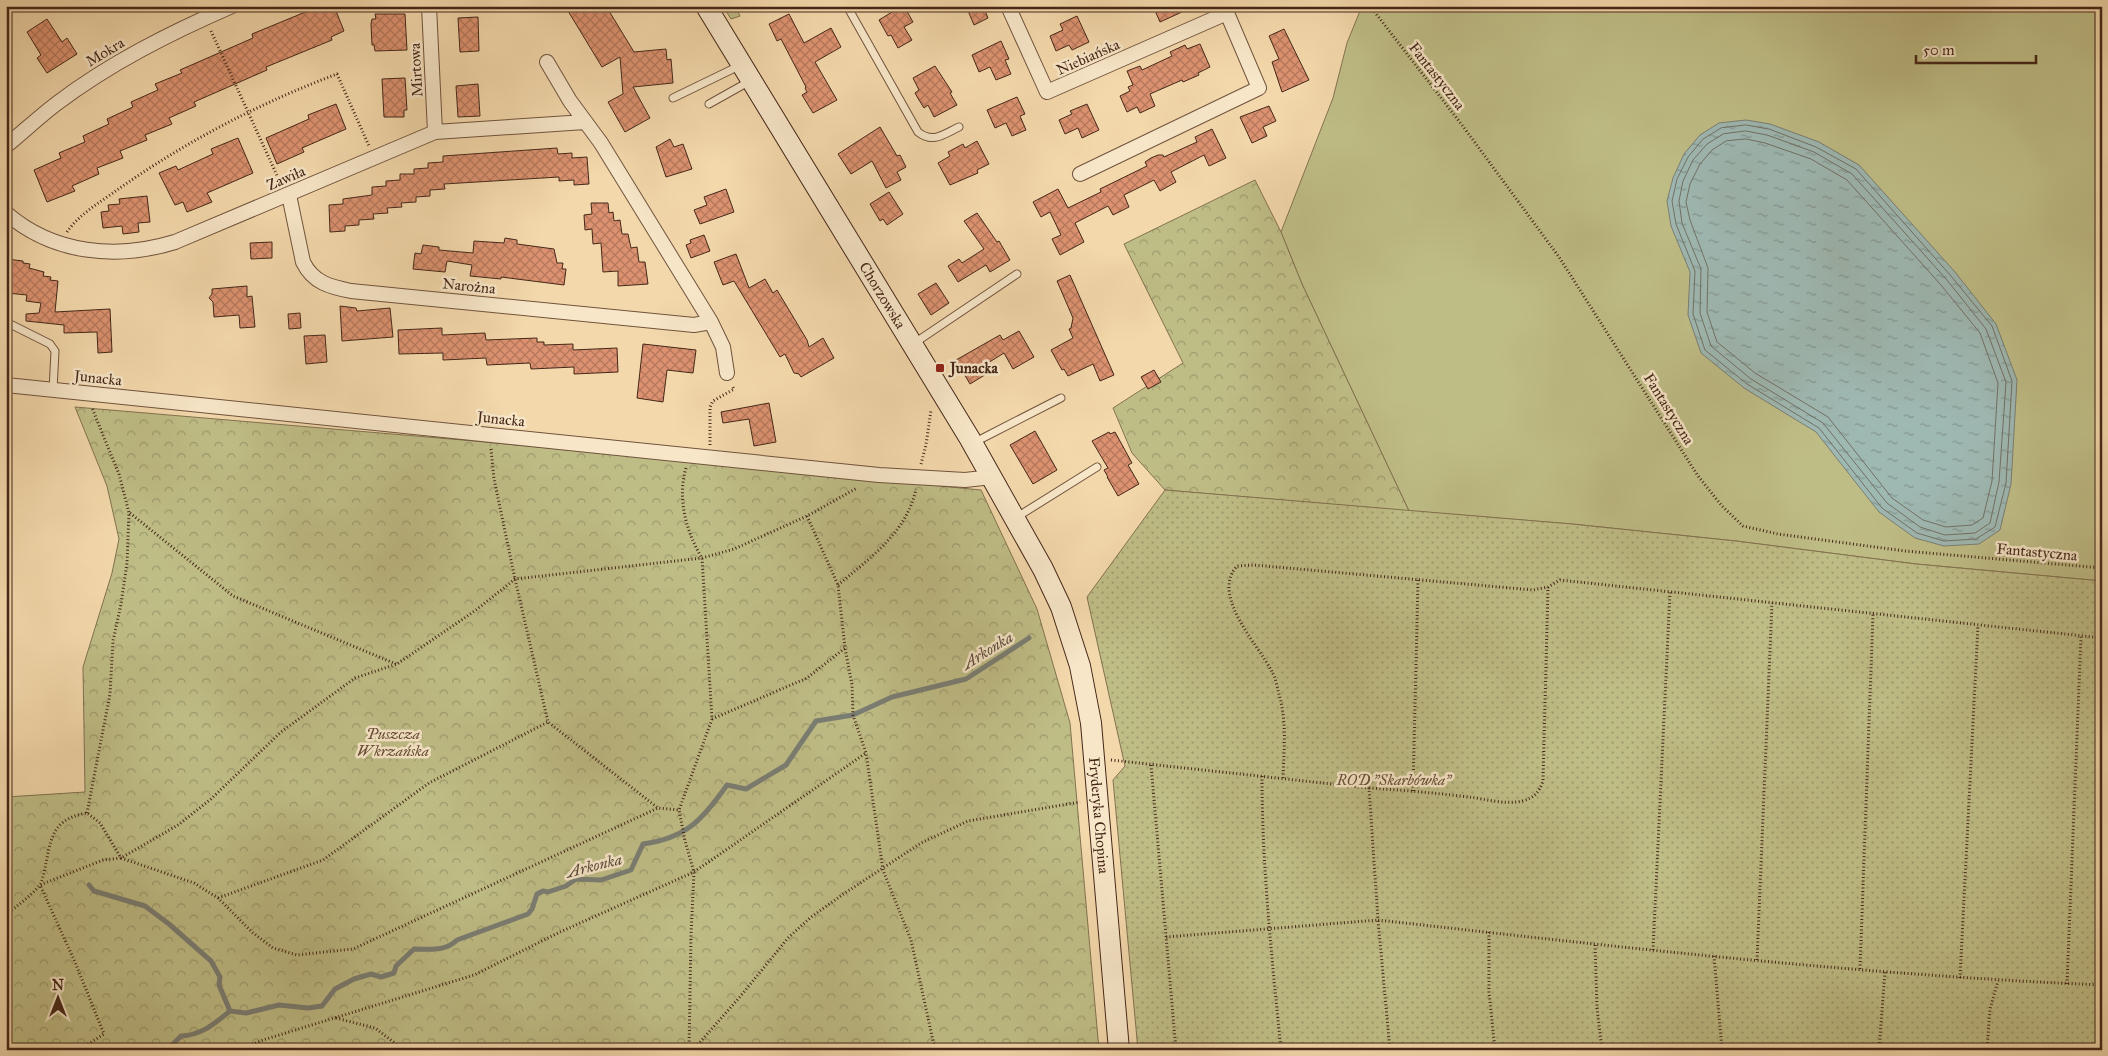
<svg xmlns="http://www.w3.org/2000/svg" width="2108" height="1056" viewBox="0 0 2108 1056" font-family="'IM FELL Great Primer',serif">
<style>
.green{fill:#bfbd86;stroke:#82724f}
.forest{fill:url(#forest-crowns);stroke:#82724f}
.garden{fill:url(#garden-dots);stroke:#82724f}
.water{fill:url(#water-ripples);stroke:#7a7e74}
.lines{fill:none;stroke-linecap:round;stroke-linejoin:round}
.shore{stroke:#727065;stroke-width:1}
.stream{stroke:#7a7e74;stroke-width:5}
.building{fill:url(#building-cross-hatch);stroke:#452718}
.lane-casing{stroke:#70533d;stroke-width:9}
.street-casing{stroke:#70533d;stroke-width:16}
.secondary-casing{stroke:#452718;stroke-width:22}
.path{stroke:#452718;stroke-width:3;stroke-dasharray:1 2.5;stroke-linecap:butt}
.lane{stroke:#f7e6c8;stroke-width:7}
.street{stroke:#f7e6c8;stroke-width:14}
.secondary{stroke:#f7e6c8;stroke-width:20}
.poi-dot{fill:#8f2418;stroke:#f7e6c8;stroke-width:2}
.labels{text-anchor:middle;stroke-width:5;stroke-linejoin:round;paint-order:stroke}
.street-label{font-size:15px;fill:#452718;stroke:#f7e6c8}
.poi-label{font-size:15px;font-weight:bold;fill:#452718;stroke:#f7e6c8;text-anchor:start}
.park-label{font-size:15px;font-style:italic;fill:#644c34;stroke:#f7e6c8}
.water-label{font-size:16px;font-style:italic;fill:#5b4b3e;stroke:#f7e6c8}
</style>
<defs>
<pattern id="forest-crowns" width="20" height="18" patternUnits="userSpaceOnUse" patternTransform="scale(1.25)"><rect width="20" height="18" fill="#bfbd86"/><path d="M2 6a3 3 0 1 1 6 0M12 15a3 3 0 1 1 6 0" fill="none" stroke="#9d9a6d"/></pattern>
<pattern id="garden-dots" width="8" height="8" patternUnits="userSpaceOnUse" patternTransform="scale(1.25)"><rect width="8" height="8" fill="#bfbd86"/><path d="M2 2h.1M6 6h.1" fill="none" stroke="#9d9a6d" stroke-width="1.8" stroke-linecap="round"/></pattern>
<pattern id="water-ripples" width="26" height="14" patternUnits="userSpaceOnUse" patternTransform="scale(1.25)"><rect width="26" height="14" fill="#9eb8b2"/><path d="M2 4q2-2 4 0t4 0M15 11q2-2 4 0t4 0" fill="none" stroke="#839690"/></pattern>
<pattern id="building-cross-hatch" width="8" height="8" patternUnits="userSpaceOnUse" patternTransform="scale(1.25)"><rect width="8" height="8" fill="#dc9270"/><path d="M0 0l8 8M0 8l8-8" fill="none" stroke="#b4775b"/></pattern>
</defs>
<rect width="100%" height="100%" fill="#f3d8ab"/>
<filter id="stains"><feTurbulence type="fractalNoise" baseFrequency=".004" numOctaves="4"/><feColorMatrix values="0 0 0 0 .2 0 0 0 0 .09 0 0 0 0 .02 0 0 0 .5 -.17"/></filter>
<radialGradient id="worn" r=".72"><stop offset=".6" stop-color="#630" stop-opacity="0"/><stop offset="1" stop-color="#630" stop-opacity=".3"/></radialGradient>
<path class="green" d="M723,6H735L740,16L731,19Z
M1362,6H2102V581L1916,564L1736,541L1572,524L1409,511L1302,284L1281,232L1333,98L1347,43Z"/>
<path class="forest" d="M1255,180L1281,232L1302,284L1409,511L1165,490L1132,453L1113,408L1183,363L1124,244Z
M75,407L486,442L981,490L1037,609L1070,723L1099,1050H6V797L85,792L83,667L112,573L119,539L107,486Z"/>
<path class="garden" d="M1165,490L1572,524L1736,541L1916,564L2102,581V1050H1138L1113,780L1125,766L1087,597Z"/>
<path class="water" d="M1746,120L1770,124L1819,142L1859,165L1955,272L1996,324L2017,380L2011,484L2000,530L1979,544L1944,546L1915,538L1879,512L1816,432L1744,388L1701,353L1688,315L1690,272L1671,226L1667,201L1673,178L1684,154L1700,135L1719,123Z"/>
<g class="lines">
<path class="shore" d="M1746,125L1769,129L1816,147L1856,169L1951,276L1992,326L2012,381L2006,483L1995,527L1976,539L1944,541L1917,533L1882,508L1819,428L1747,384L1705,350L1693,314L1695,271L1676,224L1672,201L1677,179L1688,157L1703,139L1721,128Z
M1746,131L1767,135L1814,152L1852,174L1947,280L1986,329L2006,382L1999,482L1990,523L1975,533L1945,535L1920,527L1887,503L1823,423L1751,379L1711,346L1700,313L1701,269L1682,223L1679,201L1683,181L1693,160L1707,144L1723,134Z
M1746,139L1765,143L1811,159L1847,180L1941,285L1980,333L1998,383L1992,481L1983,518L1972,525L1946,527L1923,520L1892,498L1828,417L1755,373L1717,342L1707,312L1708,268L1690,220L1686,202L1690,184L1700,164L1712,150L1726,141Z"/>
<path class="stream" d="M89,885L94,891L145,906L169,924L211,961L220,977L219,985L230,1011
M167,1050L181,1036C202,1035 214,1024 230,1011L246,1013L279,1005L308,1008L322,1006L335,989L354,979L371,974L381,977L394,973L396,966L414,949C429,949 445,952 457,940L528,914L532,909L537,894L543,891L548,892L566,886L576,879L601,880L631,870L643,844C687,838 703,819 727,785L746,789L786,765L816,721L853,715L892,697L966,679L1029,638"/>
</g>
<path class="building" d="M320,6H334L344,31L331,37L332,40L266,67L267,70L194,102L196,106L169,118L172,124L145,135L147,140L120,151L123,158L97,168L99,174L72,186L75,191L47,202L34,170L61,158L59,153L85,142L83,136L109,124L107,119L133,107L131,102L158,90L155,84L182,73L180,70L253,38L252,34Z
M565,6H606L634,52L666,49L667,60L671,59L673,83L633,87L650,118L625,132L608,102L623,94L620,57L602,67Z
M902,6H904L913,22L904,27L912,40L898,48L891,35L888,36L879,20Z
M966,6H983L988,18L974,25Z
M1153,6H1195L1160,22Z
M375,14H405L407,50L375,51L374,45H372L371,24L372,19H376Z
M789,14L804,43L831,28L841,47L815,62L837,100L813,113L802,95L807,92L805,88L806,87L781,39L777,41L769,24Z
M1077,16L1089,42L1072,50L1069,45L1056,51L1050,36L1063,30L1060,24Z
M478,17L479,51L460,52L458,18Z
M47,19L62,42L67,38L77,54L47,73L37,58L41,55L27,32Z
M1284,29L1309,80L1282,92L1272,62L1279,59L1269,36Z
M1001,41L1009,59L1005,60L1011,74L996,80L990,67L979,72L972,55Z
M1200,44L1210,67L1198,73L1199,75L1183,82L1182,80L1150,94L1155,106L1140,113L1137,107L1127,112L1120,96L1130,91L1128,87L1133,85L1127,71L1140,66L1142,70L1172,56L1170,52L1185,45L1187,49Z
M935,66L952,92L950,93L957,105L934,117L928,105L924,108L919,100L915,93L919,90L913,78Z
M405,78L407,110H404V117H384L382,79Z
M478,84L480,116L458,117L456,86Z
M1017,97L1025,114L1020,116L1026,130L1012,136L1006,123L995,128L987,110Z
M336,104L346,129L302,148L304,152L277,164L266,138L309,119L308,115Z
M1087,104L1099,130L1082,138L1078,128L1065,134L1059,120L1072,114L1070,111Z
M1269,106L1276,121L1263,127L1267,136L1252,143L1240,117Z
M880,127L897,156L900,155L906,167L897,172L901,180L886,188L872,161L851,174L838,154Z
M1212,129L1226,158L1209,166L1204,155L1171,172L1176,182L1160,191L1154,180L1124,195L1129,207L1113,215L1108,206L1075,223L1084,242L1060,255L1052,239L1061,235L1050,212L1041,217L1033,202L1058,189L1068,208L1101,192L1100,189L1147,166L1145,162L1151,158L1158,155H1163L1164,157L1197,142L1195,137Z
M238,138L253,173L207,193L212,202L187,212L183,202L175,205L159,173L176,166L178,170L213,154L211,149Z
M670,139L674,147L683,144L692,169L666,177L656,147Z
M977,141L989,164L977,170L978,173L950,185L938,163L950,156L948,152L963,144L965,148Z
M557,148L558,154L572,153V158L587,157L589,184L574,185V180L559,181V177L444,184L445,189L430,190V196L416,197V202L401,203L402,207L387,208L388,213L373,214L374,219L359,220V225L345,226V231L330,232L329,205L343,204V199L372,195V187L386,186V181L400,180V174H414V169L428,168V163L443,162V156Z
M726,189L734,212L700,224L694,210L707,205L704,197Z
M889,192L903,214L887,225L883,219L880,221L870,204Z
M147,196L150,222L138,223L139,232L123,234L122,226L103,228L101,212L109,211L108,205L120,204L119,199Z
M591,203H608L609,213L613,212L614,221L620,220L622,234H628L631,248L637,247L639,262H645L648,284L618,286V271L603,272L601,243L593,244L592,229L585,230L584,215L592,214Z
M977,213L997,242L999,241L1010,260L990,272L986,265L958,282L948,266L959,259L962,263L984,249L964,221Z
M704,235L710,251L691,258L686,245L691,243L690,240Z
M505,238L517,240V244L554,249L557,263H563L562,269H566L564,285L501,277V279L470,276L472,265L447,261L445,272L413,269L415,253L421,254L423,245L439,247V250L473,253L474,241L504,243Z
M272,242V258L251,259L250,243Z
M736,254L749,288L765,279L773,293L777,290L807,340L809,347L823,338L834,358L801,377L799,374L794,373L785,354L780,357L734,281L723,285L714,262Z
M6,259L23,261V263L30,264L29,268L44,272L43,276L51,277L50,280L58,281L55,312L110,309L112,352L98,353L97,332L64,333V325L26,321V314L39,313L41,303L26,301L27,295L6,293Z
M1070,275L1114,375L1100,381L1093,364L1068,376L1064,369L1062,370L1051,350L1073,338L1069,329L1071,328L1073,318L1057,281Z
M936,283L949,303L931,315L918,294Z
M247,286V297L252,296L255,327L240,328L239,315L214,317L213,302L209,298L212,294V289Z
M340,306L356,308L357,311L390,308L393,337L342,341Z
M300,313L301,328L289,329L288,314Z
M442,328V335L485,333L486,340L537,338V342H544V345L573,344V350L617,348L618,372L574,374V367L531,369L530,363L487,365L486,358L443,360V353L399,354L398,330Z
M1019,331L1034,357L1013,369L1004,353L983,366L988,373L970,384L956,360L1000,335L1003,340Z
M325,335L327,362L306,364L304,336Z
M643,344L696,350L693,373L667,370L663,402L637,398Z
M1154,370L1161,382L1148,389L1141,377Z
M769,403L776,442L754,446L749,419L723,423L721,412Z
M1035,431L1057,470L1033,484L1010,445Z
M1109,432L1110,434L1115,432L1132,463L1128,465L1139,484L1118,496L1107,477H1108L1104,470L1108,468L1092,441Z"/>
<g class="lines">
<g class="lane-casing">
<path id="lane" d="M847,6L918,132C933,144 944,134 959,127
M673,98L741,65
M709,104L750,81
M6,322L50,344L55,351L53,390
M913,344L1017,274
M981,439L1061,398
M1017,517L1097,467"/>
</g>
<g class="street-casing">
<path id="street" d="M429,6L435,132
M1008,6L1047,92L1227,13
M547,62L570,101L601,143L711,322L723,347L727,373
M6,146C23,132 39,117 56,104C110,63 170,33 232,6
M1080,174L1259,88L1224,6
M289,195L303,262C313,283 331,287 351,291L694,325L711,322
M6,213C53,254 117,260 175,242L435,132L585,122
M6,385L879,475L965,480L992,477"/>
</g>
<g class="secondary-casing">
<g id="secondary">
<path id="s1" d="M706,6L970,439L1043,569L1061,607L1080,666L1091,723L1119,1050"/>
</g>
</g>
<path class="path" d="M1370,6L1462,125L1559,257L1698,476L1722,506L1743,526L1778,534L1905,551L2102,568
M211,31L280,182
M67,232C79,214 102,201 120,188C187,141 260,103 337,74L369,146
M710,445V407L713,401L734,389L732,385
M491,449L494,479L515,579L548,722L658,808
M921,464L926,445L931,410
M686,468C677,498 686,532 702,558L712,719L679,810L685,841L694,872L691,935L689,1050
M130,513L233,596L396,664
M807,516L838,585L845,648L852,685L853,715L866,753L883,870L911,940L935,1050
M838,585C870,558 907,532 916,489
M712,719L807,678L845,648
M1111,760L1369,788L1378,920C1618,947 1860,975 2102,985
M1151,765L1176,1050
M1262,776C1262,868 1272,959 1281,1050
M1283,778C1284,750 1287,722 1279,694C1277,687 1276,678 1272,672C1259,645 1210,596 1237,566L1254,565L1533,590L1548,587L1560,580L2102,638
M1369,788C1402,790 1435,793 1469,797C1485,799 1506,805 1522,801C1534,798 1539,793 1543,781L1548,587
M1413,791L1418,580
M87,813L110,694L113,641L121,604L127,563L129,513L119,474L92,408
M218,898L323,860L429,783L548,722
M6,914C14,909 38,890 41,883C52,852 43,820 87,813L100,823L121,858L194,883L218,898L253,933L273,948L297,955L353,949L658,808L679,810
M1489,932V992L1495,1050
M1166,937L1378,920L1390,1050
M1595,945L1597,1008L1602,1050
M1653,950L1670,592
M1714,956L1722,1050
M1757,960L1772,603
M1860,969L1873,614
M1960,978L1978,625
M2067,984L2081,636
M336,1018L375,1028L404,1050
M79,1050L104,1034L75,962L40,885L103,860L121,858L178,825L211,799L281,732L355,678L397,664L476,610L515,579L702,558L734,549L807,516L857,488
M239,1050L263,1040L474,975L560,932L694,872L866,753
M693,1050L739,998L788,938L811,917L845,893L921,843L968,821L1080,802
M1879,1050L1885,972
M1987,1050L1990,1009L1998,981"/>
<use href="#lane" class="lane"/>
<use href="#street" class="street"/>
<use href="#secondary" class="secondary"/>
</g>
<rect class="poi-dot" x="935" y="363" width="10" height="10" rx="2.5"/>
<g class="labels">
<g class="street-label">
<text transform="translate(105 52) rotate(-31)" y="5">Mokra</text>
<text transform="translate(1088 57) rotate(-24)" y="5">Niebiańska</text>
<text transform="translate(416 70) rotate(-93)" y="5">Mirtowa</text>
<text transform="translate(1437 76) rotate(52)" y="5">Fantastyczna</text>
<text transform="translate(286 178) rotate(-23)" y="5">Zawiła</text>
<text transform="translate(469 286) rotate(6)" y="5">Narożna</text>
<text dy="5" stroke="none"><textPath href="#s1" startOffset="339">Chorzowska</textPath></text>
<text transform="translate(98 378) rotate(6)" y="5">Junacka</text>
<text transform="translate(1669 409) rotate(58)" y="5">Fantastyczna</text>
<text transform="translate(501 419) rotate(6)" y="5">Junacka</text>
<text transform="translate(2037 552) rotate(5)" y="5">Fantastyczna</text>
<text dy="5" stroke="none"><textPath href="#s1" startOffset="911">Fryderyka Chopina</textPath></text>
</g>
<g class="poi-label">
<text x="950" y="373">Junacka</text>
</g>
<g class="park-label">
<text x="393" y="739">Puszcza<tspan x="393" dy="17">Wkrzańska</tspan></text>
<text x="1394" y="785">ROD "Skarbówka"</text>
</g>
<g class="water-label">
<text transform="translate(987 650) rotate(-32)" y="6">Arkonka</text>
<text transform="translate(594 865) rotate(-14)" y="6">Arkonka</text>
</g>
</g>
<rect width="2108" height="1056" fill="none" stroke="#f3d8ab" stroke-width="25"/>
<rect x="8" y="8" width="2093" height="1041" fill="none" stroke="#452718" stroke-width="2.5"/>
<rect x="12" y="12" width="2083" height="1031" fill="none" stroke="#452718"/>
<g transform="translate(58 998)" stroke="#f7e6c8" stroke-width="4" paint-order="stroke">
<path d="M0-4L9 19L0 12L-9 19Z" fill="#452718"/>
<text y="-8" font-size="14" font-weight="bold" text-anchor="middle" fill="#452718">N</text>
</g>
<path d="M1916 55v8h120v-8" fill="none" stroke="#452718" stroke-width="2.5"/>
<text x="1923" y="55" font-size="15" fill="#452718" stroke="#f7e6c8" stroke-width="4" paint-order="stroke">50 m</text>
<rect width="100%" height="100%" filter="url(#stains)"/>
<rect width="100%" height="100%" fill="url(#worn)"/>
</svg>
